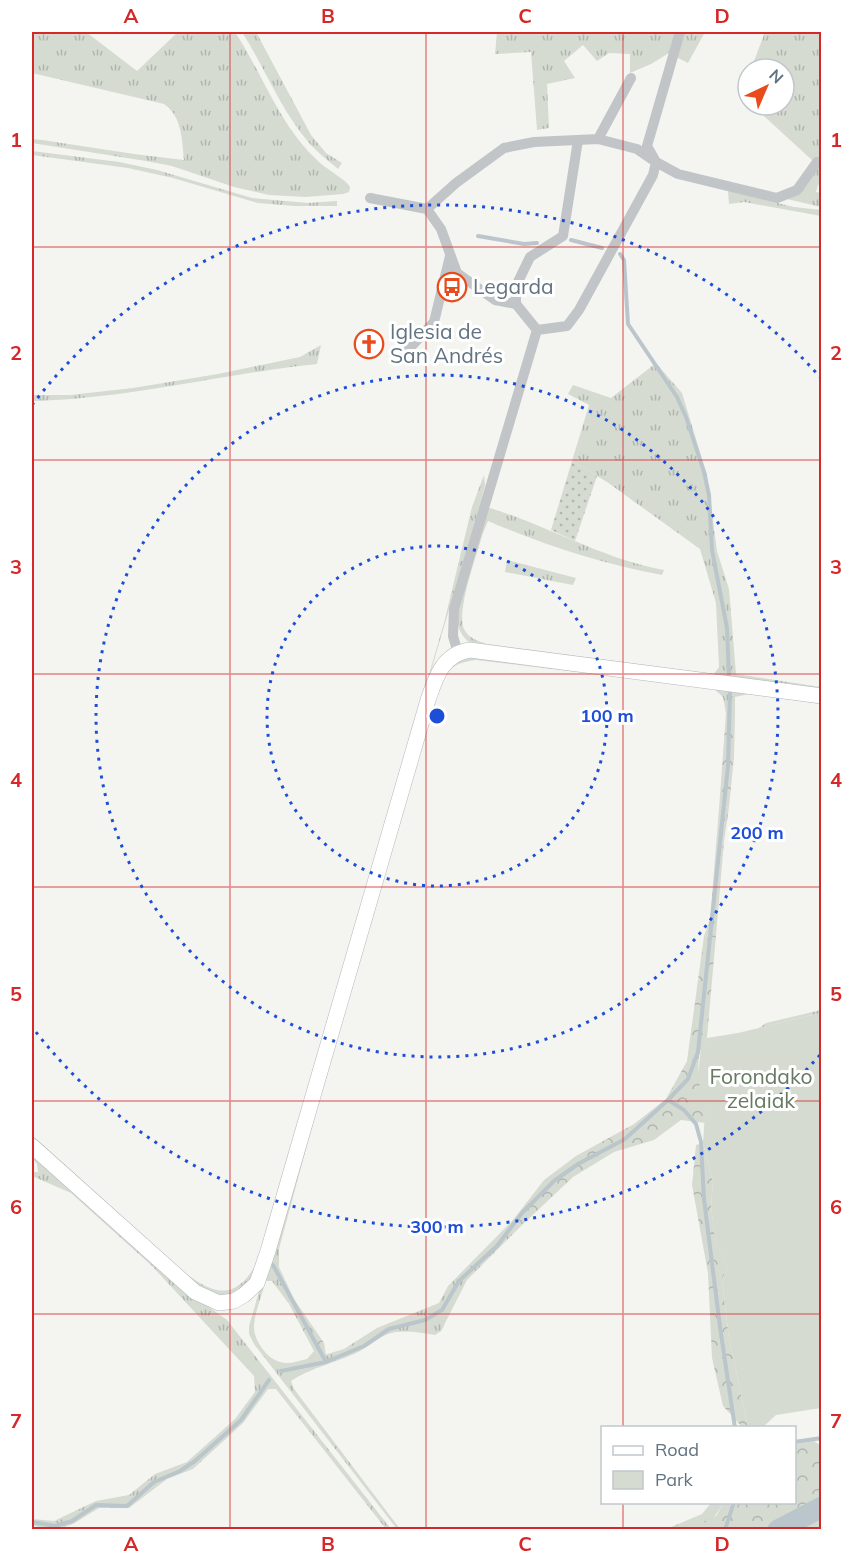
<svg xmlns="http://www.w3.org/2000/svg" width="853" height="1561" viewBox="0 0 853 1561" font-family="Mulish,sans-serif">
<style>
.grass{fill:url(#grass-tufts)}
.forest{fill:url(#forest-crowns)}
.park{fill:#d5dbd1}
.garden{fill:url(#garden-dots)}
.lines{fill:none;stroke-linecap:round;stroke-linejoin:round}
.stream{stroke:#bac6cb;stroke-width:4}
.river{stroke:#bac6cb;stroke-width:21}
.secondary-casing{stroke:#b3b9bd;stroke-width:16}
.street{stroke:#c1c5c8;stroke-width:10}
.secondary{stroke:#fff;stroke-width:15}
.grid{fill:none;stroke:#d62828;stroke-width:1.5;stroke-opacity:0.55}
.ring{fill:none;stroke:#1d4ed8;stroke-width:3;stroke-dasharray:3 6}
.labels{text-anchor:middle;stroke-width:6;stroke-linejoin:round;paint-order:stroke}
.poi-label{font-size:21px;fill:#627482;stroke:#fff;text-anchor:start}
.park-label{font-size:21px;fill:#667961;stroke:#fff}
.centre{fill:#1d4ed8;stroke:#fff;stroke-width:3}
.ring-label{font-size:18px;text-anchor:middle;font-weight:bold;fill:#1d4ed8;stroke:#fff;stroke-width:6;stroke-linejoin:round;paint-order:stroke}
.neatline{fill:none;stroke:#d62828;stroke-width:2}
.grid-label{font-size:20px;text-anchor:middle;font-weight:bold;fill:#d62828}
</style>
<defs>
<pattern id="grass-tufts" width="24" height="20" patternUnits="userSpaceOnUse" patternTransform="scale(1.5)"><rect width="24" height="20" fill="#d5dbd1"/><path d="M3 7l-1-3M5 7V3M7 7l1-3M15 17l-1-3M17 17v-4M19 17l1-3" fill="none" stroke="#b0b6af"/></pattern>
<pattern id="forest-crowns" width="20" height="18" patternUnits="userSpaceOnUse" patternTransform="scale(1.5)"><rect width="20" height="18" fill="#d5dbd1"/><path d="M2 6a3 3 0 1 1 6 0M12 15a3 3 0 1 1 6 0" fill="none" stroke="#b0b6af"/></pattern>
<pattern id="garden-dots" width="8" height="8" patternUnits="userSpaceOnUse" patternTransform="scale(1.5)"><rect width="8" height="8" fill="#d5dbd1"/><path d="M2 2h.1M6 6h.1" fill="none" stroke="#b0b6af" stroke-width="1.8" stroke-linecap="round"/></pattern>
</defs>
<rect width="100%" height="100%" fill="#f4f4f0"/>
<path class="grass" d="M32,32H86L137,71L178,32H235C262,73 280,126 317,160C326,169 337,174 347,183L350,187L349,192L343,194L305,197L269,195L234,187L172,166L146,161L32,143V139L42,140L134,154L184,160C182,140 182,116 164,104L32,73Z
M242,32H256L311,135L326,153L342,163L338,169C329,161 318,153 310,144C281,111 265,68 242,32Z
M497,32H676L669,53L651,64L630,73V54L609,53L597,61L583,45L564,61L575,78L547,84L549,128L537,130L531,52L495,54Z
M683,32H705L688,63L676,57Z
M765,32H821L822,182L818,185L816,192L821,193V207L787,199L794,191L813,161L752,105H784V69H751Z
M32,151L119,162L157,170L252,198L308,203L337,201V206H295L258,203L173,178L128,168L32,155Z
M728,191L794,207L821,210V216L744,202L729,204Z
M321,345L317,364C221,374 128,399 32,401V395H70L133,388L218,374L300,357Z
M656,363L682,393L707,475L717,551L729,589L736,674L821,687V691L470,643C461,636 458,628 456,616L486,510L490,508C549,526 603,559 664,570L662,575C602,564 544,545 488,521L483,533C477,554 456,611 464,629C468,638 478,641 487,644L714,674L719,667L716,603L700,549L607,482L572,461L589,405L568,394L573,385L611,398Z
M484,475L485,485L480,504L253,1279C230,1298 223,1299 196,1287L32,1142V1135C66,1166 100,1196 134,1227C152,1244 193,1286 217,1290C237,1294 249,1277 258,1261L444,623L472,507Z
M507,560L576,578L573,585L505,572Z
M479,655L821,699V704L749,694L735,697V713H726L723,697L713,688L476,660C454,663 449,668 439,687L313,1123L279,1249V1267L294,1299L289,1304L272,1281H266C262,1295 255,1311 254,1326C253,1339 267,1359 280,1362C289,1365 298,1361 307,1359L314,1351L321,1356L344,1349L377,1328L439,1303L448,1286L513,1220L521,1226L467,1280L441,1331L435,1335C420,1333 403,1329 388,1334C377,1338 367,1348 356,1353C335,1363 310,1368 291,1381L294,1389L400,1529H397L254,1344L249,1334V1326L439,680C448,663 460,658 479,655Z
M729,807L724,841L716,935L704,936L710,920L719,809Z
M821,1010V1013L759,1028L766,1023Z
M32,1152L177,1284L227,1320L391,1529H386L276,1389H268L243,1423L193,1469L167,1479L129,1508H99L73,1524L59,1529H44L32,1525V1519L54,1521L96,1501L129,1495L155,1474L187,1462L235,1419L255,1392L254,1376L152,1266L71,1193L32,1176V1172H38L37,1164L32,1158Z
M711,1503H723C709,1531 692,1529 664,1530L702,1514Z"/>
<path class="forest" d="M726,713H735L734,757L729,807L719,809Z
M716,935L707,1038C688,1063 707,1096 705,1123L681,1120L654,1140L614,1152L573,1177L521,1226L513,1220L544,1180L576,1156L634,1124L666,1099L687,1061L704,936Z
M703,1143L713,1182L711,1207L716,1243L728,1268L722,1279L729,1338L748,1427H742L723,1406L712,1358L708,1273L692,1185L696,1145Z
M294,1299L324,1343L326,1355L321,1357L314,1351L289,1304Z
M814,1441L821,1446V1529H694L717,1515L723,1503L794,1502L795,1444Z"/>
<path class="park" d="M821,1013V1408L776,1415L763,1427H748L729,1338L722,1279L728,1268L716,1244L711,1207L713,1182L703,1143L705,1114L698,1078L701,1046L707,1038L738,1033Z"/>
<path class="garden" d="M572,461L597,476L575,541L551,530Z"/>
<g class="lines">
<path class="stream" d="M478,236L524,244L537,243
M571,240L602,248
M620,254L624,260L628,324L677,397L686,417L704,472L709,495L712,550L727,628L729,677
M730,691L728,766L698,1052L688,1079L668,1100L684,1110L696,1124L701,1142L704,1199L720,1327L735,1428
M273,1265L326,1362
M281,1371L326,1362L364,1346L389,1329L425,1320L442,1310L459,1281L497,1246L522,1213L554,1181L578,1164L625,1139L668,1100
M794,1442L822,1438
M32,1522L55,1526L72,1521L96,1505L127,1506L154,1482L180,1471L195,1461L241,1420L269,1380
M725,1530L734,1502"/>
<path class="river" d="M778,1530L822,1507"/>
<g class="secondary-casing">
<path id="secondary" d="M32,1146L195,1292L219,1303L234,1301L244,1295L257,1283L268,1251L428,700C436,676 443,654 470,650L822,696"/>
</g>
<path class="street" d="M598,139L631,78
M370,198L427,209L456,183L504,148L534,142L598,139L637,149L656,162L678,174L777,198L797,190L817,162
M427,209L441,229L457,273L495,300L516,304L537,330
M516,304V286L530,257L563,236L578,140
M407,351L434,322L450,256
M458,653L453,636L454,609L537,330L567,326L579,310L653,175L656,162L647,146L680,32"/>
<use href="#secondary" class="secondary"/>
</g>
<path class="grid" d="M230,32V1530M426,32V1530M623,32V1428M32,247H822M32,460H822M32,674H822M32,887H822M32,1101H822M32,1314H822M623,1502V1530"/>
<g class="ring">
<circle cx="437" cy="716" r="170"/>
<circle cx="437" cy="716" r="341"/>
<path d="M820 1055A511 511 0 0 1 32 1027M32 405A511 511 0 0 1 820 377"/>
</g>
<defs>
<g id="bus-ring" transform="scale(1.5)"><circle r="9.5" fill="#fff" stroke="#e84c1c" stroke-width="1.5"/><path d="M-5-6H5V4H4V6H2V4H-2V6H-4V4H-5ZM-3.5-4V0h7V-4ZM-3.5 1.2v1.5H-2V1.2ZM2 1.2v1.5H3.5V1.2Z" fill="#e84c1c"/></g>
<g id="church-ring" transform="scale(1.5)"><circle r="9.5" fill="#fff" stroke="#e84c1c" stroke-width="1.5"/><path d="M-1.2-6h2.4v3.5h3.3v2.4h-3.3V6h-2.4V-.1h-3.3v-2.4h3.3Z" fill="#e84c1c"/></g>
</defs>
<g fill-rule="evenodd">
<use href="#bus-ring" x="452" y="287"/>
<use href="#church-ring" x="369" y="344"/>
</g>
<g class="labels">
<g class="poi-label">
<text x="473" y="294">Legarda</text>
<text x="390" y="339">Iglesia de<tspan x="390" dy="24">San Andrés</tspan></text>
</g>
<g class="park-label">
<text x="761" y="1084">Forondako<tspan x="761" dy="24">zelaiak</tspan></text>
</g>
</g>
<circle cx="437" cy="716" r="9" class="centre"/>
<g class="ring-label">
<text x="607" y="722">100 m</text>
<text x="757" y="839">200 m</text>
<text x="437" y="1233">300 m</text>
</g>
<rect width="853" height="1561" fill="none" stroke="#ffffff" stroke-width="66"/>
<rect x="601" y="1426" width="195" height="78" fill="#ffffff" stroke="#c0c7cd" stroke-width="1.5"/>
<rect x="613" y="1446" width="30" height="9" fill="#ffffff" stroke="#c0c7cd" stroke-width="1.5"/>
<text x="655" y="1456" font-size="18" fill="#627482">Road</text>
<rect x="613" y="1471" width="30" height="18" fill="#d5dbd1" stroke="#c0c7cd" stroke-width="1.5"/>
<text x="655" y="1486" font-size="18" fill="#627482">Park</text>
<g transform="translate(766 87) rotate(44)"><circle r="28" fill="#ffffff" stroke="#c0c7cd" stroke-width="1.5"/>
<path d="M0-4.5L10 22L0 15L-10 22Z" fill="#e84c1c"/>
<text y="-9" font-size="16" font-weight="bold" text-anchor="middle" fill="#627482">N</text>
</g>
<rect x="33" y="33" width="787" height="1495" class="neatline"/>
<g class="grid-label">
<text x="131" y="23">A</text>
<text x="328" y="23">B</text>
<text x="525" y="23">C</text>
<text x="722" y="23">D</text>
<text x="16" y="147">1</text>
<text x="836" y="147">1</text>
<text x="16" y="360">2</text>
<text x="836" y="360">2</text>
<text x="16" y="574">3</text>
<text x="836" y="574">3</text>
<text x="16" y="787">4</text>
<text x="836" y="787">4</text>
<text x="16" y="1001">5</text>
<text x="836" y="1001">5</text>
<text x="16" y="1214">6</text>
<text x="836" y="1214">6</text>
<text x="16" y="1428">7</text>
<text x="836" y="1428">7</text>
<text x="131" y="1551">A</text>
<text x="328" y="1551">B</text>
<text x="525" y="1551">C</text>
<text x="722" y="1551">D</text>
</g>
</svg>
